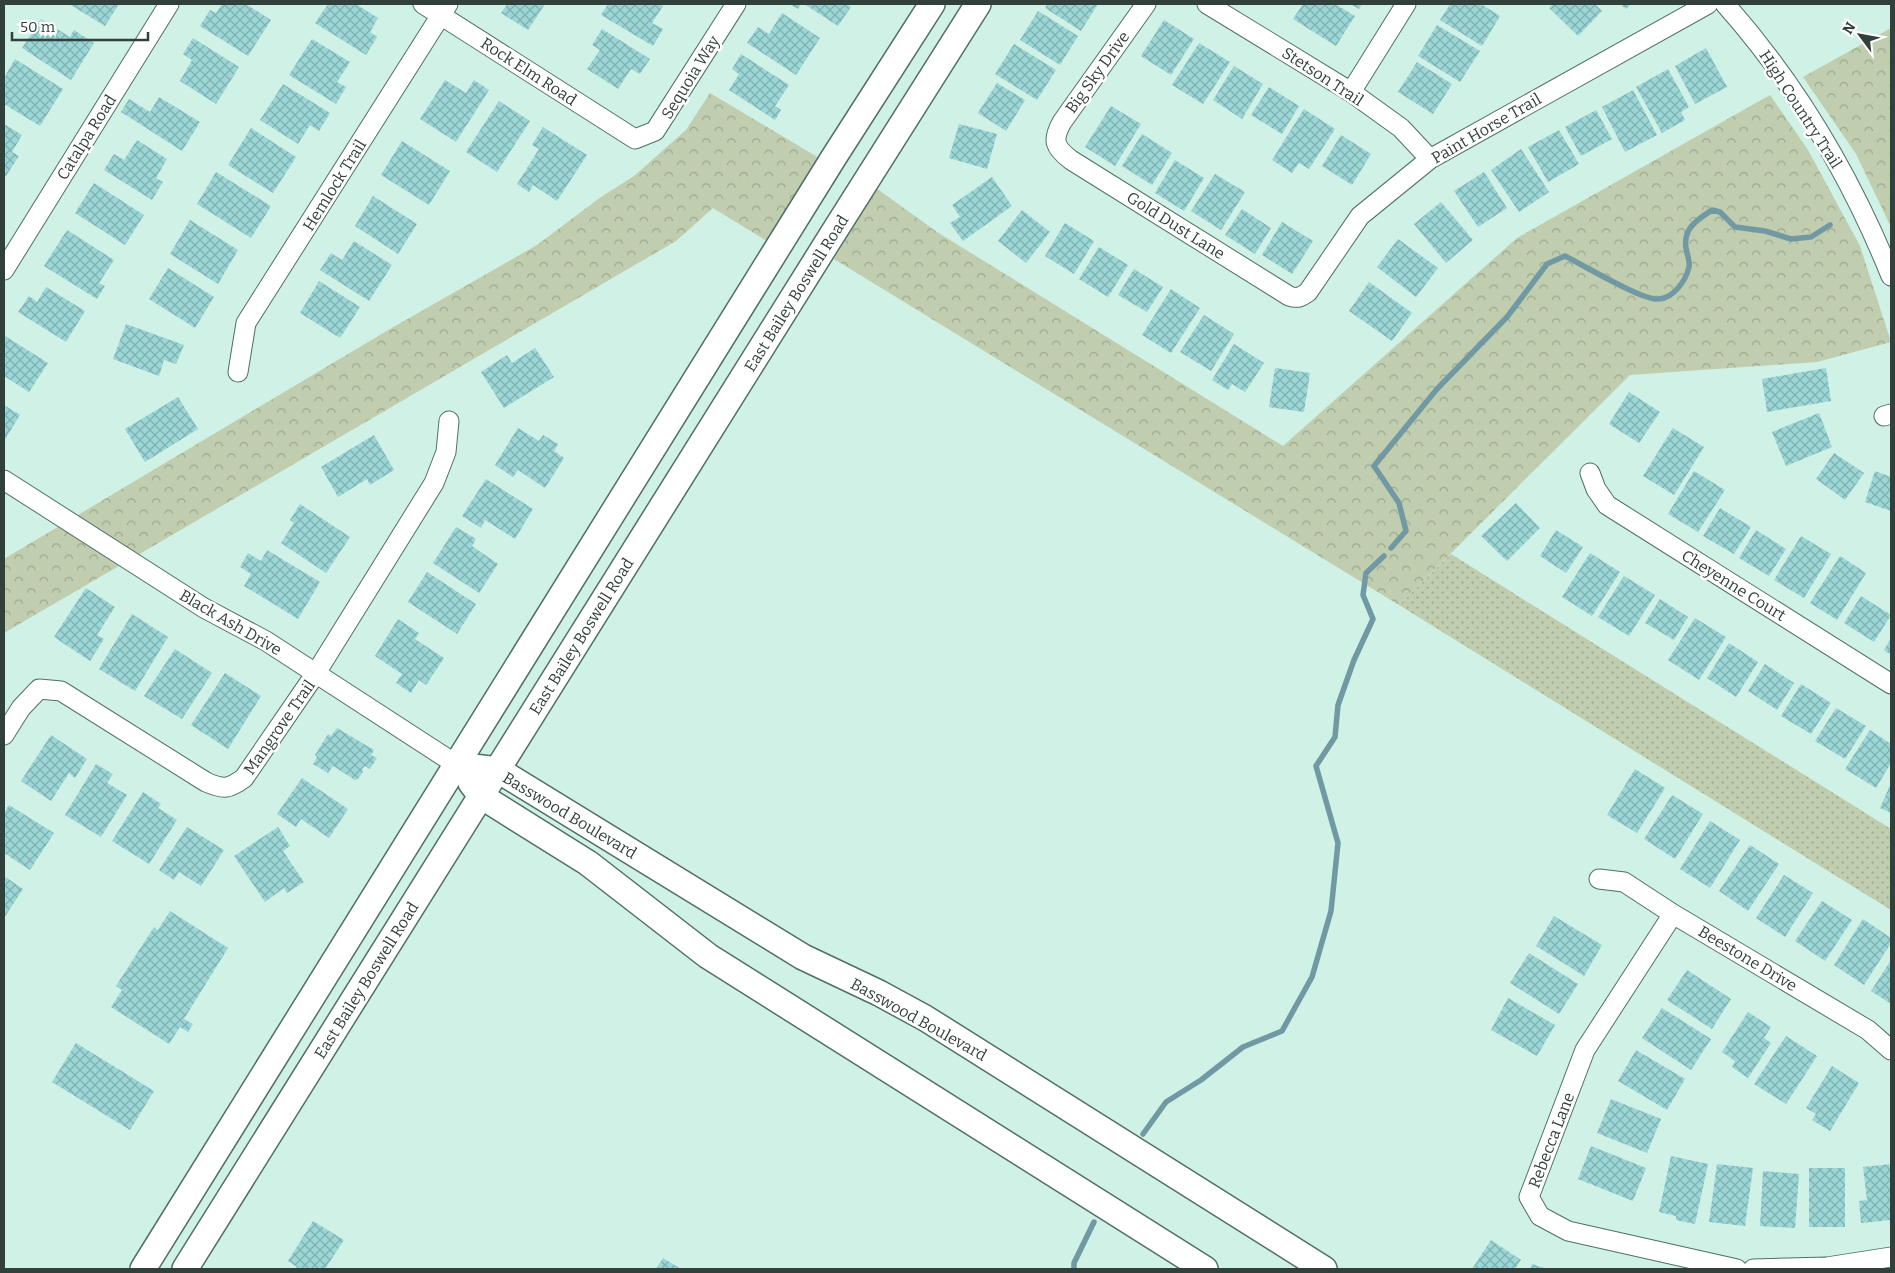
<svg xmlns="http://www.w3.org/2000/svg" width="1895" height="1273" viewBox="0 0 1895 1273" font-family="Bitter,serif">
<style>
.grass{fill:url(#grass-dots)}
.park{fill:url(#park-crowns)}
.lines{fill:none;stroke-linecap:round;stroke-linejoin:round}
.stream{stroke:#7099a4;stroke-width:5.5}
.building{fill:url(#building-cross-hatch)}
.minor-casing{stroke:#516f66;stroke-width:21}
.major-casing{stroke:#516f66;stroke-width:28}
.minor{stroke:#fff;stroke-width:19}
.major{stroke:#fff;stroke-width:25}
.labels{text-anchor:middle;stroke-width:5;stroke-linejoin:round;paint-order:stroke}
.street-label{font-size:16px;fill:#32403b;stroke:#fff}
</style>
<defs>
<pattern id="grass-dots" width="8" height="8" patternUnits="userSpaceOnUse" patternTransform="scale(1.25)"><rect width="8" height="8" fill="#c0cdae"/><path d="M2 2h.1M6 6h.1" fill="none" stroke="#9da88f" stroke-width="1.8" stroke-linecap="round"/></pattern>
<pattern id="park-crowns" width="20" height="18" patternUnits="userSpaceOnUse" patternTransform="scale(1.25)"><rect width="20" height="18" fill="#c0cdae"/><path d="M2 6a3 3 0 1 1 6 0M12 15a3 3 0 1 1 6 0" fill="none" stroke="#9da88f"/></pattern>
<pattern id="building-cross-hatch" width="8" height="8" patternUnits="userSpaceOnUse" patternTransform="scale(1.25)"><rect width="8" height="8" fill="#9cd7d7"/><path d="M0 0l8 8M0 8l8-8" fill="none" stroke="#80b0b0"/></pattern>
</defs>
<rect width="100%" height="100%" fill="#cff1e6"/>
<path class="grass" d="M1451,554L1891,829V910L1399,605Z"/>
<path class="park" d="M1891,28V227L1856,154L1803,77Z
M710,93L824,161L770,243L713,208L676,241L4,633V559L390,329L537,245L601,197L634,176L686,130Z
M1770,95L1808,150L1860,246L1891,342L1817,362L1630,375L1399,605L834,259L876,188L937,232L1283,446L1517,238Z"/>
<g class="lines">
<path class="stream" d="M1391,548L1406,531L1399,503L1374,466L1437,389L1507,317L1547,264L1565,256C1583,265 1643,301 1659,299C1674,298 1686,280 1689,267C1690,262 1687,253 1686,248C1683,228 1697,220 1712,210L1720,212L1735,227L1765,231L1791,239L1811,237L1830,225
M1143,1134L1166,1102L1201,1080L1243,1047L1282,1031L1312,977L1331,911L1338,843L1316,766L1335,737L1338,705L1354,660L1373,619L1363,595L1366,573L1384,556
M1074,1269V1263L1094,1222"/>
</g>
<path class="building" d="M69,4H119L105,26Z
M222,4H246L271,20L248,56L200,26L210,10L216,13Z
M328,4H356L378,18L370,32L377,37L366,55L315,23Z
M507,4H545L528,30L501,13Z
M608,4H659L663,6L652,23L663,29L653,46L601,15Z
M789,4H801L798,9Z
M804,4H846L851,7L838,26Z
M1047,4H1098L1081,31L1045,8Z
M1303,4H1335L1355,16L1336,46L1293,19Z
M1350,4H1362L1359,9Z
M1450,4H1481L1500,16L1482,46L1440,20Z
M1553,4H1595L1602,11L1578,36L1549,8Z
M1620,4H1631L1626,9Z
M1038,11L1078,36L1060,65L1020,40Z
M782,13L820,38L796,75L747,43L758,27L769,34Z
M41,19L70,37L74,30L94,43L71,80L22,48Z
M1164,20L1194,39L1171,75L1141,56Z
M1437,25L1480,51L1460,82L1418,56Z
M602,29L650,59L640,74L631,69L618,89L587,69L600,50L592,45Z
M193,38L239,67L216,104L180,81L192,60L183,54Z
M312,39L350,62L337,82L346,87L336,104L289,75Z
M1199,43L1230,62L1203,104L1172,85Z
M1014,44L1056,70L1037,100L995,74Z
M1706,48L1727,87L1695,104L1675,66Z
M741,54L789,85L775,106L781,110L775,120L729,90L739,74L732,69Z
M15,59L63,89L40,126L4,104V78Z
M1417,62L1452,84L1433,114L1398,92Z
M1234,66L1263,84L1242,119L1213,100Z
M1668,69L1689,107L1681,112L1685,120L1662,133L1636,87Z
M445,80L466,93L474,80L489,90L456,142L420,119Z
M997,83L1025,100L1006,131L978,113Z
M283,84L330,113L319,131L310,125L298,144L260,120Z
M1269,87L1299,106L1282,134L1251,115Z
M1633,90L1657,135L1625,152L1602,107Z
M159,97L200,122L182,151L121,112L129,99L150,112Z
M499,101L530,121L497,172L466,152Z
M1111,106L1141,124L1115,166L1085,147Z
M1304,109L1335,129L1309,169L1299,163L1292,173L1272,160Z
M1596,110L1612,139L1581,156L1565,127Z
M4,124L22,135L12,152L19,156L6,176L4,175Z
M959,124L997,134L987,169L949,158Z
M543,127L587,155L557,201L533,185L529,192L517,184L539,149L532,145Z
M251,128L296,157L273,193L228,165Z
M1559,130L1579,164L1548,182L1528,147Z
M1142,134L1172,153L1152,185L1122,166Z
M1341,135L1371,154L1352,185L1322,166Z
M137,140L167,159L156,178L163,182L152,200L104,170L114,154L124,160Z
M402,141L450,171L429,205L381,175Z
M1521,149L1549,192L1519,212L1491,170Z
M1175,160L1204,178L1184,211L1155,193Z
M216,172L271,206L251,238L197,204Z
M1484,172L1507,208L1478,227L1454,191Z
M1215,174L1245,192L1221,230L1191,211Z
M992,177L1012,206L963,241L950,223L960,217L952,205Z
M94,183L144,215L125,245L75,213Z
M373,196L417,224L398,254L355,226Z
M1441,202L1473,240L1446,263L1414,224Z
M1242,209L1271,228L1255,254L1225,235Z
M1022,210L1050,232L1026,263L998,241Z
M190,220L238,250L218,284L170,254Z
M1282,222L1313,241L1292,274L1262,255Z
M1065,223L1094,241L1074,274L1045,256Z
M67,230L114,260L99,283L105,286L97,299L44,266Z
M1398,239L1438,268L1416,297L1377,267Z
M354,241L392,265L369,301L320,270L331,253L342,260Z
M1099,247L1128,265L1108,297L1079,279Z
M168,268L214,297L195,328L149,299Z
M1134,269L1163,287L1147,312L1118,295Z
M319,281L360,307L340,338L300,313Z
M1369,282L1412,313L1392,341L1349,311Z
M46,287L85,311L66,342L18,312L29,296L37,302Z
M1171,289L1200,308L1171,353L1142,335Z
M1204,315L1234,334L1211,371L1180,352Z
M126,324L184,345L176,364L164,360L159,376L113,359Z
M5,336L48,363L29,392L4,376Z
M1234,344L1264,363L1245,392L1232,384L1228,390L1212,380Z
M535,348L554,377L504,408L481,372L507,355L512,363Z
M1275,368L1310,373L1304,412L1269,407Z
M1826,368L1831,401L1767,412L1762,379Z
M1629,392L1660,412L1639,443L1609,424Z
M178,397L198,429L145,462L125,429Z
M4,405L20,415L4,441Z
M1819,413L1832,447L1786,466L1772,432Z
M518,428L539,441L543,435L558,444L554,451L564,458L545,488L518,470L513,477L495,465Z
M1673,428L1704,447L1674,495L1643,476Z
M374,435L394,470L370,485L367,479L338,497L321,467Z
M1834,453L1864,473L1845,500L1816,479Z
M1694,471L1725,490L1698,532L1668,514Z
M1875,471L1891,477V511L1865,502Z
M486,479L533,509L515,539L485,520L481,528L462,516Z
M1516,503L1540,528L1507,561L1481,536Z
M300,504L350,537L326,573L281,543L294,523L290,520Z
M1720,508L1751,527L1734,554L1703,536Z
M456,527L476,539L472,546L498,564L479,593L433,563Z
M1556,530L1583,547L1566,573L1540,556Z
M1756,530L1786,549L1769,576L1739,558Z
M1801,536L1831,554L1804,598L1774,580Z
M267,550L320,582L298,619L244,586L251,574L240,567L248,553L261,561Z
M1590,553L1620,572L1592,616L1562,597Z
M1840,556L1866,573L1837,620L1810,603Z
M427,572L476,604L457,634L408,602Z
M1624,576L1655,595L1629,636L1598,617Z
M86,588L115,607L97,635L104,639L90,661L54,637Z
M1861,596L1891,615L1874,642L1844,623Z
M1660,599L1688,617L1674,640L1645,623Z
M132,614L168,637L135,691L99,669Z
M1695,618L1726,637L1699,680L1668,660Z
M398,619L419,633L415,639L444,658L426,685L419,680L411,693L396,683L402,674L375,656Z
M1891,638V655L1884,650Z
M1729,643L1758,662L1736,697L1707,678Z
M175,649L212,673L182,719L144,696Z
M1765,664L1794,683L1777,710L1748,691Z
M225,673L261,696L228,749L191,725Z
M1801,684L1831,703L1811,734L1781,716Z
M1836,708L1866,726L1845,759L1815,741Z
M337,728L374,750L371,755L377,758L370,769L365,766L362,769L363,772L358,779L355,780L333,766L328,773L313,764L317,757L315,755L328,734L331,736Z
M1870,730L1891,744V763L1876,788L1845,769Z
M51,735L87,759L75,778L69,773L51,801L21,781Z
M96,764L113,774L107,783L127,795L101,837L65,815Z
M1635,769L1665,788L1637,833L1607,815Z
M302,778L348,809L329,838L301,819L296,827L277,814Z
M1891,783V813L1880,808Z
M143,792L161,804L158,808L177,820L149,864L112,841Z
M1672,795L1703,814L1675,859L1644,839Z
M9,805L54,833L30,870L4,853V813Z
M1710,821L1740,840L1710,888L1680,869Z
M187,827L224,850L201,886L179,872L174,880L159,870Z
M278,827L290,846L283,851L304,882L287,893L284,888L265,902L234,856Z
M1750,845L1779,864L1748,911L1719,891Z
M1784,875L1813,893L1785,937L1756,918Z
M4,876L23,889L4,918Z
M1822,901L1852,920L1825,961L1795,941Z
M170,911L228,948L184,1019L193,1024L188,1032L180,1027L169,1044L111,1007L122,990L116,986L154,927L158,930Z
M1554,916L1602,945L1584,976L1536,946Z
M1863,919L1891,938V943L1864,985L1834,965Z
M1529,953L1578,984L1559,1014L1510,983Z
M1891,960V1004L1871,991Z
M1687,970L1731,999L1712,1029L1667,1000Z
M1508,998L1555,1025L1537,1056L1491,1030Z
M1662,1008L1711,1039L1691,1070L1642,1038Z
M1748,1012L1771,1027L1764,1038L1771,1043L1748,1078L1732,1067L1735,1061L1722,1052Z
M1786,1036L1817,1056L1786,1104L1754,1084Z
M76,1043L154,1091L130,1130L52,1082Z
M1636,1050L1685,1079L1667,1110L1618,1081Z
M1832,1066L1859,1083L1830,1131L1812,1120L1816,1114L1806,1108Z
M1611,1099L1661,1119L1647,1153L1597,1133Z
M1591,1146L1646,1168L1633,1201L1578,1179Z
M1671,1156L1708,1164L1695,1224L1676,1220V1216L1659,1212Z
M1717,1164L1753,1168L1745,1226L1709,1222Z
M1891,1164V1220L1861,1223L1859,1201L1867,1200L1863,1167Z
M1809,1168H1845V1227H1809Z
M1763,1171L1799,1174L1795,1228L1760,1226Z
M313,1221L344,1240L325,1269H296L297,1267L288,1261Z
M1491,1240L1521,1260L1515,1269H1472Z
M663,1258L681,1269H656Z
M1532,1264L1547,1269H1530Z"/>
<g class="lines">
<g class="minor-casing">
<path id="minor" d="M423,4L635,139L655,131L736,4
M1146,4L1062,122C1052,140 1054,147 1071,160L1289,296C1298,299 1301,297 1308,292L1360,216L1430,159L1708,4
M1207,4L1351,92L1401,128L1430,159
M1725,4C1796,84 1851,177 1891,276
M1351,92L1406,4
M4,270L169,4
M238,372L246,323L448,4
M1884,416L1891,414
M1590,473L1596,489L1607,505L1891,684
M4,480L204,608L266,641L457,765
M4,735L21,708L39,689L61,691L206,782C224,790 229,789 244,778L316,673L434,483L446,452L449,421
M1599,879L1624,882L1673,914L1868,1030L1891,1050
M1673,914L1585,1050L1529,1197L1540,1216L1568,1231L1737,1269
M1753,1269L1827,1267L1891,1257"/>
</g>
<g class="major-casing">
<path id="major" d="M457,765L498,770L803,957L879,993L925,1018L1324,1269
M471,783L481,796L588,863L708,956L1205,1269
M143,1269L834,157L932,4
M185,1269L832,235L978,4"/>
</g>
<use href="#minor" class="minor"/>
<use href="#major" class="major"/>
</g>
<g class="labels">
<g class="street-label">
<text transform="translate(529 71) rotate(33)" y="6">Rock Elm Road</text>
<text transform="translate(1097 72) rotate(-54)" y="6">Big Sky Drive</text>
<text transform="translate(1323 76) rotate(33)" y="6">Stetson Trail</text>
<text transform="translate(690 77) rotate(-58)" y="6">Sequoia Way</text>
<text transform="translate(1801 109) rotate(57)" y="6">High Country Trail</text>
<text transform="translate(1486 128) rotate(-30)" y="6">Paint Horse Trail</text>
<text transform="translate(86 137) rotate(-58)" y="6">Catalpa Road</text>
<text transform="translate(334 185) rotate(-58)" y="6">Hemlock Trail</text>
<text transform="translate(1176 225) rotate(32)" y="6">Gold Dust Lane</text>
<text transform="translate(796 293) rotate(-58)" y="6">East Bailey Boswell Road</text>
<text transform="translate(1734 585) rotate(32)" y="6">Cheyenne Court</text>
<text transform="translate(231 622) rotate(30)" y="6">Black Ash Drive</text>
<text transform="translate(581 636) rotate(-58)" y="6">East Bailey Boswell Road</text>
<text transform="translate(279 727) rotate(-55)" y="6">Mangrove Trail</text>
<text transform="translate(570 815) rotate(31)" y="6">Basswood Boulevard</text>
<text transform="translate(1748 958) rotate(31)" y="6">Beestone Drive</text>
<text transform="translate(366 980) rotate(-58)" y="6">East Bailey Boswell Road</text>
<text transform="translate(919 1019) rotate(29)" y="6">Basswood Boulevard</text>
<text transform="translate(1551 1140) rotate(-69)" y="6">Rebecca Lane</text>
</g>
</g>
<rect width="1895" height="1273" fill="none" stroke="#32403b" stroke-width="10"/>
<g transform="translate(1860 35) rotate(302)" stroke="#ffffff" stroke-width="4" paint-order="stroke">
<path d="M0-4L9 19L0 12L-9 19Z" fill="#32403b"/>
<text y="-8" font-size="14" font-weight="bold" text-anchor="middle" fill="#32403b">N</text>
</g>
<path d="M12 32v8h136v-8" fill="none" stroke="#32403b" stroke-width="2.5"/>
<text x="20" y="32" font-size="15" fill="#32403b" stroke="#ffffff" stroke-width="4" paint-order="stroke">50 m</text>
</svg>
